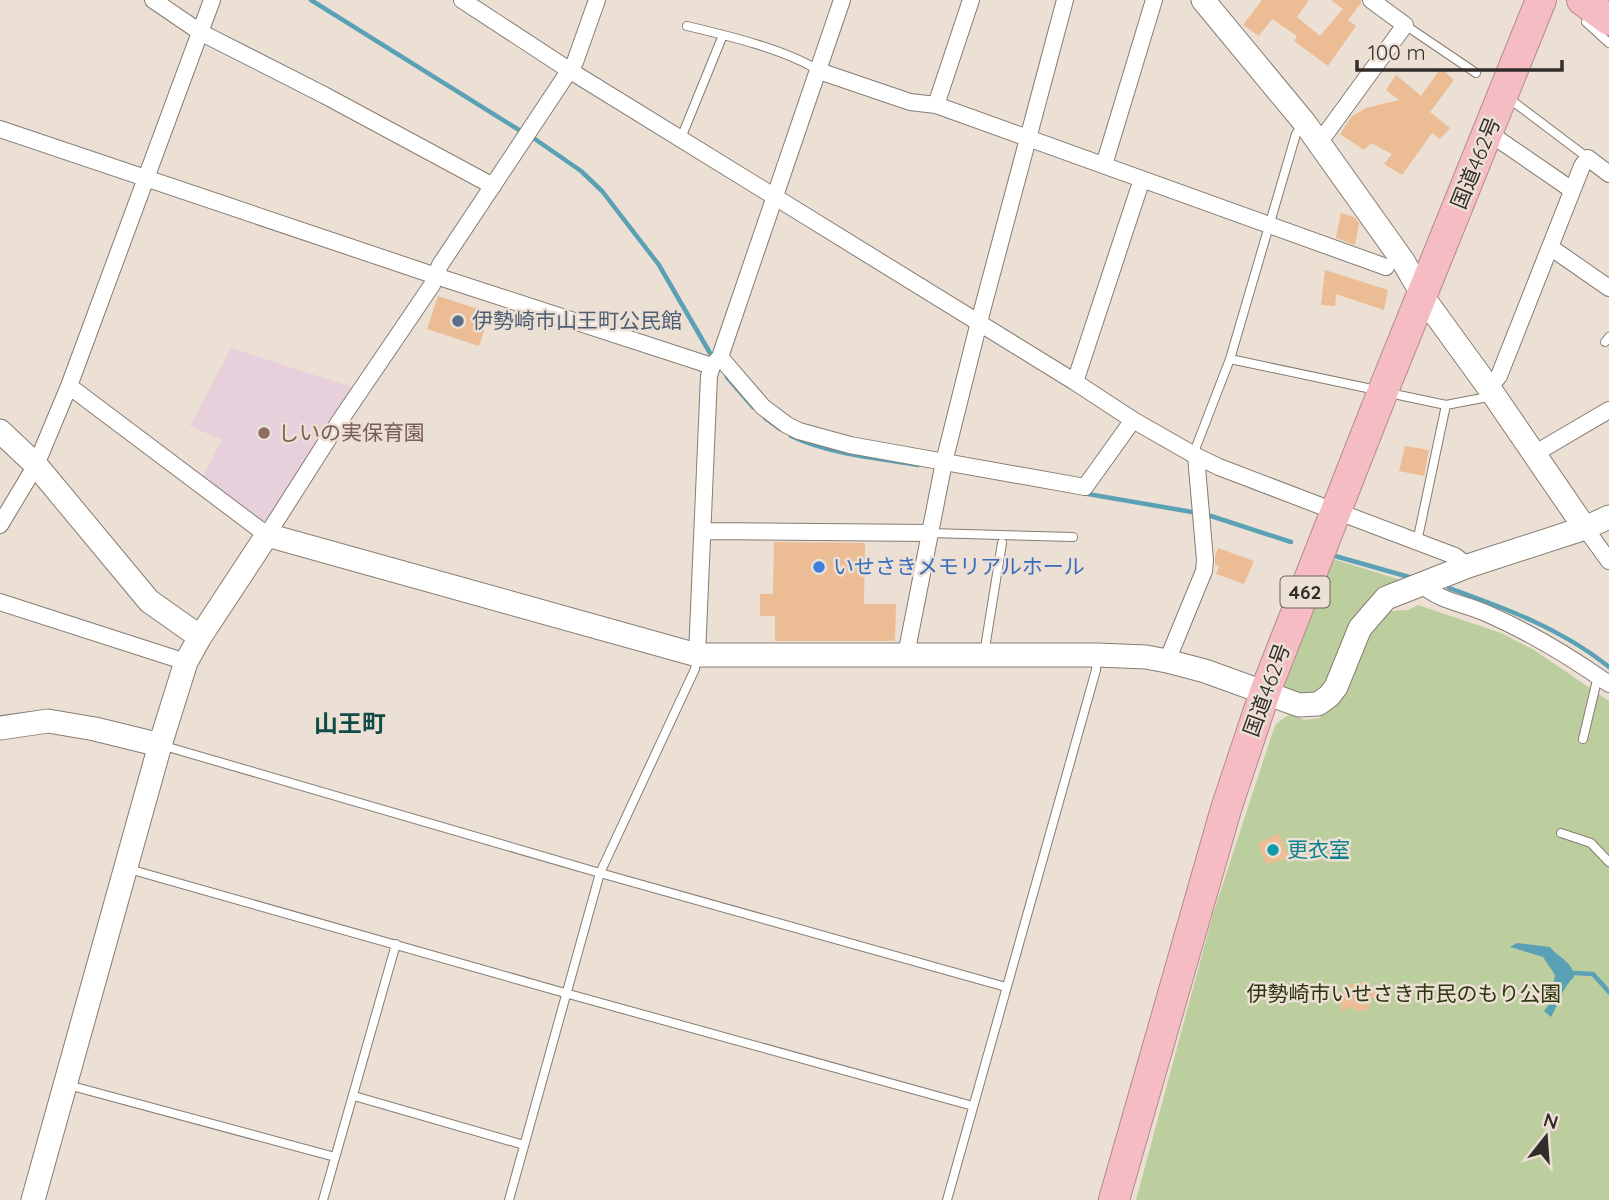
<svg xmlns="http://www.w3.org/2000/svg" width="1609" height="1200" viewBox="0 0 1609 1200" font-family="Quicksand,'Noto Sans JP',sans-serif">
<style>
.education{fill:#e7d0dc}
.green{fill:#bdce9e}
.water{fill:#5ba1b5}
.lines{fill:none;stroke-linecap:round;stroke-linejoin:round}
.stream{stroke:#5ba1b5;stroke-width:4.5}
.building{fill:#ecbc94}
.lane-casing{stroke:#877c72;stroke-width:10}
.street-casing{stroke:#877c72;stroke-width:18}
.secondary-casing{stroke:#877c72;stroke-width:25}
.highway-casing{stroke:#b18a8d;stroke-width:32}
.lane{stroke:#fff;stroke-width:8}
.street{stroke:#fff;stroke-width:16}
.secondary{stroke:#fff;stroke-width:23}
.highway{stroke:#f6bcc3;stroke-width:30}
.service-dot{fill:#5c6f8a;stroke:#ecdfd4;stroke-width:2.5}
.education-dot{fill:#8d6e63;stroke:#ecdfd4;stroke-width:2.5}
.shop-dot{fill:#3f7fe0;stroke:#ecdfd4;stroke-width:2.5}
.culture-dot{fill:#0f9aa8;stroke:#ecdfd4;stroke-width:2.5}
.labels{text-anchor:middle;stroke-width:5;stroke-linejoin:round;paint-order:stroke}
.shield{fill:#ecdfd4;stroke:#6a625d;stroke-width:2}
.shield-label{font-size:19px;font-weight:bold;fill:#322d2a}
.street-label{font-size:21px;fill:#322d2a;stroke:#ecdfd4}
.service-label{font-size:21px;fill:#4e5e75;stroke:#ecdfd4;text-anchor:start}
.education-label{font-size:21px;fill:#785e54;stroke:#ecdfd4;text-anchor:start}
.shop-label{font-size:21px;fill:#366cbe;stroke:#ecdfd4;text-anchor:start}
.culture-label{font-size:21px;fill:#0d838f;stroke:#ecdfd4;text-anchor:start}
.park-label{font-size:21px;fill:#2b360d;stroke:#ecdfd4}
.quarter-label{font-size:24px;font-weight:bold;fill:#114d48;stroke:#ecdfd4}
</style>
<rect width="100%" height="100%" fill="#ecdfd4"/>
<path class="education" d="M231,348L352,387L263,527L200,481L222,440L190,426Z"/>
<path class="green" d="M1333,559L1401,580L1326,687L1313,697L1287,693L1283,684Z
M1418,605L1501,633L1534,650L1609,701V1200H1136L1213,914L1273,731L1276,724L1290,714L1305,720L1319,718L1335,702L1364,637L1382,612L1408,610Z"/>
<path class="water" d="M1517,943L1550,947C1558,958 1573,961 1574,977C1562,988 1559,1003 1551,1017L1544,1011L1550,1003L1555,975L1543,957L1510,947Z"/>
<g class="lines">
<path class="stream" d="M311,0L519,130
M532,137L581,171L602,191L659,265L710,353
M727,377L753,407
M765,418L780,429
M791,436C829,454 876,458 918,465
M1082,493L1192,512
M1211,516L1291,542
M1335,556L1409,577
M1449,588C1505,608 1562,629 1609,667
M1574,973L1593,974L1609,992"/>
</g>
<path class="building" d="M1262,0H1309L1297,17L1320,36L1343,9L1331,0H1361V3L1348,20L1356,26L1328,66L1294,41L1297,36L1272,19L1259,36L1243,25Z
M1441,68L1454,80L1430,112L1450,128L1440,139L1432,133L1402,175L1384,164L1392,154L1371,143L1364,150L1340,134L1352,116L1366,108L1399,100L1386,90L1396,75L1421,96Z
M1341,213L1354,217L1359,223L1355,245L1336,238Z
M1325,270L1388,290L1384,310L1336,294L1335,306L1321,305Z
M438,296L490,313L479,346L427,329Z
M1405,446L1429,450L1424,476L1399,471Z
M774,542L865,543L864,604H896L895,641H775V616H760V594H773Z
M1218,548L1254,561L1244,584L1216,574L1219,566L1215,565V557Z
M1279,834L1289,858L1266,864L1258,843Z
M1363,982L1373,987L1377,999L1371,998L1369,1007L1364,1011L1354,1010L1350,1007L1342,1011L1339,998L1345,986Z"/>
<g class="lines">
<g class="lane-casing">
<path id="lane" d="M1586,22L1609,43
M1405,25L1476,73
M687,26C725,35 788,50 819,71
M1515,103L1588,158
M681,138L723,35
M1605,342L1609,337
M1230,359L1367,388
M1389,393L1446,405L1493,396
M1196,456V447L1230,359L1296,134L1303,124
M930,533L1073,537
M1417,542L1446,405
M984,654L1002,543
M1583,739L1598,676
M161,745L600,873L1006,987
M1561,833L1591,843L1609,862
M129,869L565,993L973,1106
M68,1085L335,1157
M354,1096L524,1145
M323,1200L396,944
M509,1200L600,873L695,669L697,656
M947,1200L1096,670L1097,658"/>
</g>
<g class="street-casing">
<path id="street" d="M153,0L200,32L324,95L493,186
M462,0L569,70L1075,382L1133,420L1196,456L1219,467L1321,506
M819,71L910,102L936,105L1386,267
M936,105L971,0
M0,129L436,276L712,366
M1489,133L1572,190
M1319,143L1405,25L1371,0
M1104,165L1154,0
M1550,247L1609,288
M720,357L763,407L787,425L799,431L850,445L1085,487L1133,420
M1075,382L1142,179
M69,386L267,535L339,422L432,285L440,265L575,62L597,0
M1489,388L1499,376L1582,166L1588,158L1609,174
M1534,454L1609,410
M1336,511L1455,556L1468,566
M0,525L36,465L69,386L212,0
M1585,528L1609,561
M703,531L930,533
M1420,584C1444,603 1461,602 1488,614C1531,633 1571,657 1609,684
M0,602L186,662
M697,655L709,376L712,366L720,357L842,0
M906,655L944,462L979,322L1065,0
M1167,661L1204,571L1205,560L1196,456"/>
</g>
<g class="secondary-casing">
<path id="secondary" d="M1203,0L1304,122L1403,261L1428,304L1489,388L1585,528
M0,431L36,465L149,601L200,637
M0,728L48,721L95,729L160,745
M33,1200L160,745L186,662L200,637L267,535L697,655H1097L1146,657L1167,661L1205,671L1299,705L1318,704L1329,696L1336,687L1360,628L1386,598L1468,566L1585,528L1609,517"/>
</g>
<g class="highway-casing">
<path id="highway" d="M1582,0L1609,20
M1114,1200L1226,809L1265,692L1383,391L1541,0"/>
</g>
<use href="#lane" class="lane"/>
<use href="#street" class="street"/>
<use href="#secondary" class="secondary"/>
<use href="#highway" class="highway"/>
</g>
<circle class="service-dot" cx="458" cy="321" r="7"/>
<circle class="education-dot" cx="264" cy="433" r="7"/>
<circle class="shop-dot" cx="819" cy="567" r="7"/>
<circle class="culture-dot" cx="1273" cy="850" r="7"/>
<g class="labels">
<rect class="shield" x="1280.5" y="576.5" width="49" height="31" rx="5"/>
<g class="shield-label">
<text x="1305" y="599">462</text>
</g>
<g class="street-label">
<text transform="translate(1476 163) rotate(-68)" y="7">国道462号</text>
<text transform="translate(1267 690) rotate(-70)" y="7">国道462号</text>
</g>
<g class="service-label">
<text x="472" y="328">伊勢崎市山王町公民館</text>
</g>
<g class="education-label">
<text x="278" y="440">しいの実保育園</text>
</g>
<g class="shop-label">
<text x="833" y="574">いせさきメモリアルホール</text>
</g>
<g class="culture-label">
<text x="1287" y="857">更衣室</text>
</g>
<g class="park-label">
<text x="1404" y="1001">伊勢崎市いせさき市民のもり公園</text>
</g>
<g class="quarter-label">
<text x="350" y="732">山王町</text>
</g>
</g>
<g transform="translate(1546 1137) rotate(17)" stroke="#ecdfd4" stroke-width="5" paint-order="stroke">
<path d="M0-5L12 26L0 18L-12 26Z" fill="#322d2a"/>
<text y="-10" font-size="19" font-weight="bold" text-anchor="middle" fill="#322d2a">N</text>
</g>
<path d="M1357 60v10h205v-10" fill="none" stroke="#322d2a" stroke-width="3.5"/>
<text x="1368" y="60" font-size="21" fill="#322d2a" stroke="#ecdfd4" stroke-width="5" paint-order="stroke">100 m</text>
</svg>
